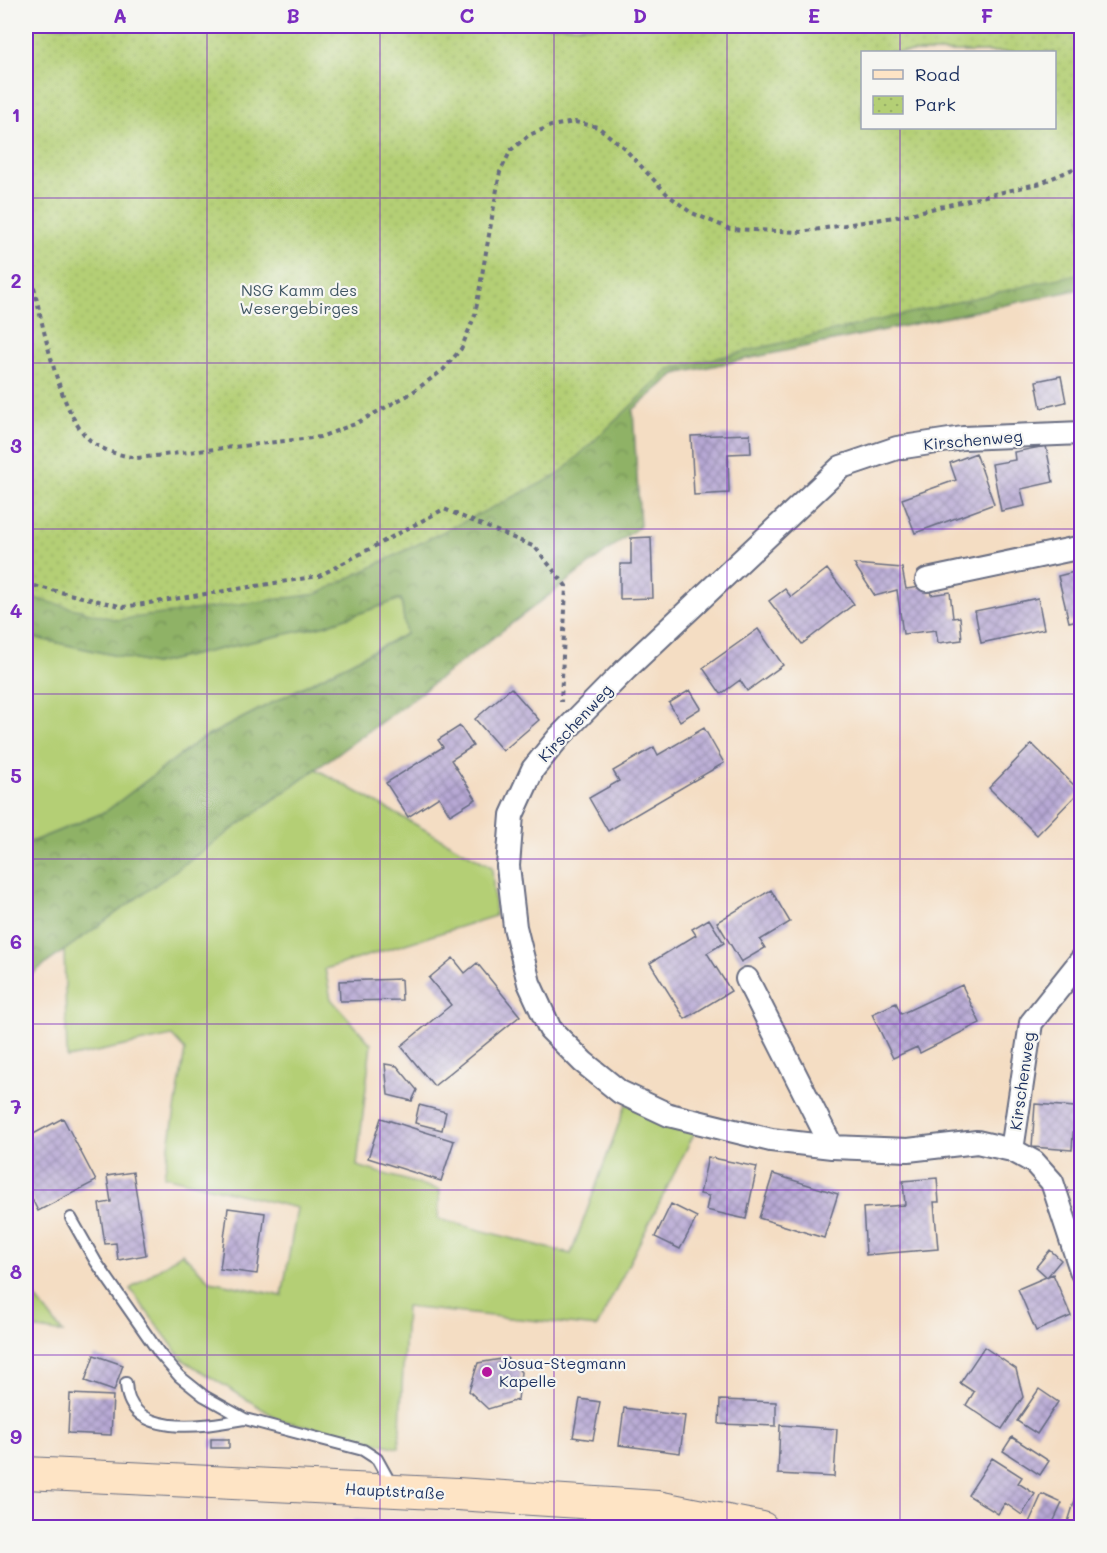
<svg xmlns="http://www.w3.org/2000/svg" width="1107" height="1553" viewBox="0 0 1107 1553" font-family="Mali,sans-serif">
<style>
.grass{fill:#b4cf75;stroke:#687f6a;stroke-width:1.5}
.forest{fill:url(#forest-crowns);stroke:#557062;stroke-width:1.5;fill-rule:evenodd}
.park{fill:url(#park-dots);stroke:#687f6a;stroke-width:1.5;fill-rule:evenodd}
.building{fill:url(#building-cross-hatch)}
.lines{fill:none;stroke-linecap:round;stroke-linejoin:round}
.lane-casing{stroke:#676c81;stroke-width:14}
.street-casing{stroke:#676c81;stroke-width:26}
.secondary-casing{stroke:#676c81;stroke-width:34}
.path{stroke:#676c81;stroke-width:4;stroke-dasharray:4.5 4.5;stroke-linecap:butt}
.lane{stroke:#fff;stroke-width:10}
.street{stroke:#fff;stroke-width:22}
.secondary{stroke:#fee4c5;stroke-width:32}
.grid{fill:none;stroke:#7b2cbf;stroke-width:1.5;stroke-opacity:0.55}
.poi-dot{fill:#b5179e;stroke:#f6f6f2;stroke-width:2}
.labels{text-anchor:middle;stroke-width:4.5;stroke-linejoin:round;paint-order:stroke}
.park-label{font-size:16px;fill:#415764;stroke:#f6f6f2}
.street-label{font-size:16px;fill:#1b2f5e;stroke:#f6f6f2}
.poi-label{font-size:16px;fill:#1b2f5e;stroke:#f6f6f2;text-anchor:start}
.neatline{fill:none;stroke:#7b2cbf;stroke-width:2}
.grid-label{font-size:20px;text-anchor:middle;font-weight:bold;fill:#7b2cbf}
</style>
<defs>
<pattern id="forest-crowns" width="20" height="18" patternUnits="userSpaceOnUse" patternTransform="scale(1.5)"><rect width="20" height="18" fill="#8fb266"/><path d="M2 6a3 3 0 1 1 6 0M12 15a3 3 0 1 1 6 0" fill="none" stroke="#749157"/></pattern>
<pattern id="park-dots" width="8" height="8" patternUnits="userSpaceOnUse" patternTransform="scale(1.5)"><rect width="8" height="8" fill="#b4cf75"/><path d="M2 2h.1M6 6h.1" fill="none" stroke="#9ab268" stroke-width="1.8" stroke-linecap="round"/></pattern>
<pattern id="building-cross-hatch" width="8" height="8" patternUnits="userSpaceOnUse" patternTransform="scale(1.5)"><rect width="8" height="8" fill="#b7a8d4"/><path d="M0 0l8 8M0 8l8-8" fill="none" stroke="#9489af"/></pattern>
</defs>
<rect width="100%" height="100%" fill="#f6f6f2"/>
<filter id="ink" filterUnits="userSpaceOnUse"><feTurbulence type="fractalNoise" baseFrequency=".0167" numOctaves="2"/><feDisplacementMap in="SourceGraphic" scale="12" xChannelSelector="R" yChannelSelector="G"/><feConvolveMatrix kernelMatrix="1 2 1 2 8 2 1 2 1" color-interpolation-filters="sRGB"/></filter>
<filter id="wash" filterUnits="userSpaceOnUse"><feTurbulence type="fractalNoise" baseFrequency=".008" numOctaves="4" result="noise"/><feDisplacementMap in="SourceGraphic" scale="24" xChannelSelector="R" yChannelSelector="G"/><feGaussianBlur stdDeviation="1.35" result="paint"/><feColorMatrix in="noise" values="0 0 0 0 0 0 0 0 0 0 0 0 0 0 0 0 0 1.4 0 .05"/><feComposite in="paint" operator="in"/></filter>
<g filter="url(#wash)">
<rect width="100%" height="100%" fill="#f4ddc3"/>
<path class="grass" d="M401,598L406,634L200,740L106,812L26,844V636L154,664L326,625Z
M316,769L492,867L495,916L325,969L331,999L371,1044L357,1166L440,1190L438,1219L571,1254L626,1104L696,1130L597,1327L406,1307L399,1448L280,1420L183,1360L130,1289L182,1253L210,1281L282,1296L297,1208L164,1176L185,1050L172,1036L67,1058L64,950Z
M26,1285L63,1333L26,1327Z"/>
<path class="forest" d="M26,26H1081V289L675,374L633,410L640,526L398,710L26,978V844L105,812L200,740L406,634L401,599L326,625L154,664L26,636ZM862,52H1054V128H862Z"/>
<path class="park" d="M26,26H1081V273L670,369L558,475L317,594L117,620L26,596ZM862,52H1054V128H862Z"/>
<g id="blocks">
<path class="building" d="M1061,376L1066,402L1041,408L1036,381Z
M750,434L751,453L728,454L729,493L694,495L691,436Z
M1046,446L1053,482L1021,489L1025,506L1001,511L992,464L1015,460L1014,452Z
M976,453L994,504L915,533L902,499L956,480L950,463Z
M651,537L653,598L620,599V564H631V538Z
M854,564L902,568L906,589L929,586L931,595L950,592L953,618L960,617L962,640L938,643L936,630L903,634L897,590L875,596Z
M827,569L854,604L802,644L769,601L785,589L791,597Z
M1082,570V619L1069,622L1058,576Z
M1038,598L1044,629L981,643L975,611Z
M758,629L783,665L747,691L740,680L721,694L703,668Z
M511,688L539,720L503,751L475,719Z
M690,690L701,708L680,721L669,703Z
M460,726L473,746L451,760L476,799L450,815L439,797L408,817L386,783L443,747L438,740Z
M704,728L724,763L608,831L589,798L619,781L613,771L654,747L658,755Z
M1032,744L1080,791L1037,835L989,788Z
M771,890L790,922L760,940L765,948L741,962L717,922Z
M709,919L724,943L707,953L731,991L685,1019L650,963L696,935L692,929Z
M453,958L465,973L477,963L520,1016L434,1086L401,1046L451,1005L429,978Z
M401,979L402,1000L340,1001L339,981Z
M962,985L980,1023L920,1053L917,1047L893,1058L872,1014L896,1003L901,1014Z
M385,1064L397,1066L417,1090L412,1101L388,1095Z
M1035,1104L1075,1107L1072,1150L1032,1147Z
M419,1105L446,1112L442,1130L415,1123Z
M63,1118L96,1181L38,1211L26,1187V1138Z
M381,1118L454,1141L441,1181L368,1158Z
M708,1157L757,1167L746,1219L706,1210L709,1196L700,1194Z
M133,1172L146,1255L118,1260L116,1243L105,1244L99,1204L111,1202L107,1176Z
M773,1174L838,1194L824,1238L759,1218Z
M937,1178L939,1202H934L938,1249L866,1255L863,1208L905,1205L903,1181Z
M671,1204L697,1217L680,1249L655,1237Z
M228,1208L265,1213L257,1274L220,1269Z
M1050,1250L1061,1260L1047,1277L1036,1267Z
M1053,1274L1071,1316L1036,1331L1018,1289Z
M984,1347L1016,1369L1023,1397L1002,1429L966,1405L974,1392L960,1383Z
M94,1355L123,1365L114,1391L85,1381Z
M507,1358L521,1372L518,1400L488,1409L469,1391L478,1363Z
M1039,1389L1058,1402L1037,1434L1017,1421Z
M70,1394L113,1396L111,1435L68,1433Z
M580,1399L600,1402L593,1440L573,1437Z
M720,1400L776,1402V1426L719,1424Z
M624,1408L685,1416L680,1453L619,1445Z
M780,1425L837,1429L834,1477L778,1474Z
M1012,1437L1049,1461L1040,1475L1003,1451Z
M211,1439H229V1448H211Z
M992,1458L1022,1477L1018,1483L1035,1494L1022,1515L1005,1503L998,1514L968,1495Z
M1082,1478V1527H1074L1067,1525Z
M1042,1494L1062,1503L1051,1527H1027Z
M353,1520L447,1526V1527H352Z"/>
</g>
</g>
<g filter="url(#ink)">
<use href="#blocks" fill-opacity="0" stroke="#676c81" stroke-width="1.5"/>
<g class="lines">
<g class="lane-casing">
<path id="lane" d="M71,1218L96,1262L160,1354L179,1376L204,1396L245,1419L363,1450L377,1459L392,1486
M126,1383C128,1440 205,1426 245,1419"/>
</g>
<g class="street-casing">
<path id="street" d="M1082,433L963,438L897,448L841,467L626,669L559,737L533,769L512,815L508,866L515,927L529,983L550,1029L583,1062L620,1092L669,1115L771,1140L832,1147L908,1150L977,1142L1012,1150L1034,1162L1052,1182L1082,1273
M927,580L1082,547
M747,979L832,1147
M1012,1150L1031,1023L1082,959"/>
</g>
<g class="secondary-casing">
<path id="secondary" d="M26,1473L457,1494L657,1507L762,1528"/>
</g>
<path class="path" d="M26,252C38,298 55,412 91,441C105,452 120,455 137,458L320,437L355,424L410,394L443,370L461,349L475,315L500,172L511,150L529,135L551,126L575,122L598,127L624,148L667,194L690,212L730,229L801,232L901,216L1041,183L1082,165
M26,584L124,607L319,576L444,509L535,547L566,586L561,702"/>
<use href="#lane" class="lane"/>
<use href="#street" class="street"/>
<use href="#secondary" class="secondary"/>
</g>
</g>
<path class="grid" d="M207,26V1528M380,26V1528M554,26V1528M727,26V1528M900,26V52M900,128V1528M26,198H1082M26,363H1082M26,529H1082M26,694H1082M26,859H1082M26,1024H1082M26,1190H1082M26,1355H1082"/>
<circle class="poi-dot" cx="487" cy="1372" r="6"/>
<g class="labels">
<g class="park-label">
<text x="299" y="296">NSG Kamm des<tspan x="299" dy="18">Wesergebirges</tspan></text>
</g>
<g class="street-label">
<text transform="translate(973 440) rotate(-5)" y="6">Kirschenweg</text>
<text transform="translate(575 723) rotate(-47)" y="6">Kirschenweg</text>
<text transform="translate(1022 1081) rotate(-82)" y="6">Kirschenweg</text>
<text transform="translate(395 1491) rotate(3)" y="6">Hauptstraße</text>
</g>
<g class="poi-label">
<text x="499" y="1369">Josua-Stegmann<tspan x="499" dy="18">Kapelle</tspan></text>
</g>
</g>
<rect width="1107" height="1553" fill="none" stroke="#f6f6f2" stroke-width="66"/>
<rect x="861" y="51" width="195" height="78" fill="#f6f6f2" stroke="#9ea6b7" stroke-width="1.5"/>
<rect x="873" y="70" width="30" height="9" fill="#fee4c5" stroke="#9ea6b7" stroke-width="1.5"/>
<text x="915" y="81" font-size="18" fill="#1b2f5e">Road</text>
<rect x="873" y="96" width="30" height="18" fill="url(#park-dots)" stroke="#9ea6b7" stroke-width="1.5"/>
<text x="915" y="111" font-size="18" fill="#1b2f5e">Park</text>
<rect x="33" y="33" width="1041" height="1487" class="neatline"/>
<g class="grid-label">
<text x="120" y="23">A</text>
<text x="293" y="23">B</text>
<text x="467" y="23">C</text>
<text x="640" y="23">D</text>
<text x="814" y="23">E</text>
<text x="987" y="23">F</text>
<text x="16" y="122">1</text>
<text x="16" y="288">2</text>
<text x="16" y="453">3</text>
<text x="16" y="618">4</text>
<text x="16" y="783">5</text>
<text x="16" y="949">6</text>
<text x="16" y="1114">7</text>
<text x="16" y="1279">8</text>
<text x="16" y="1444">9</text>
</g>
</svg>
